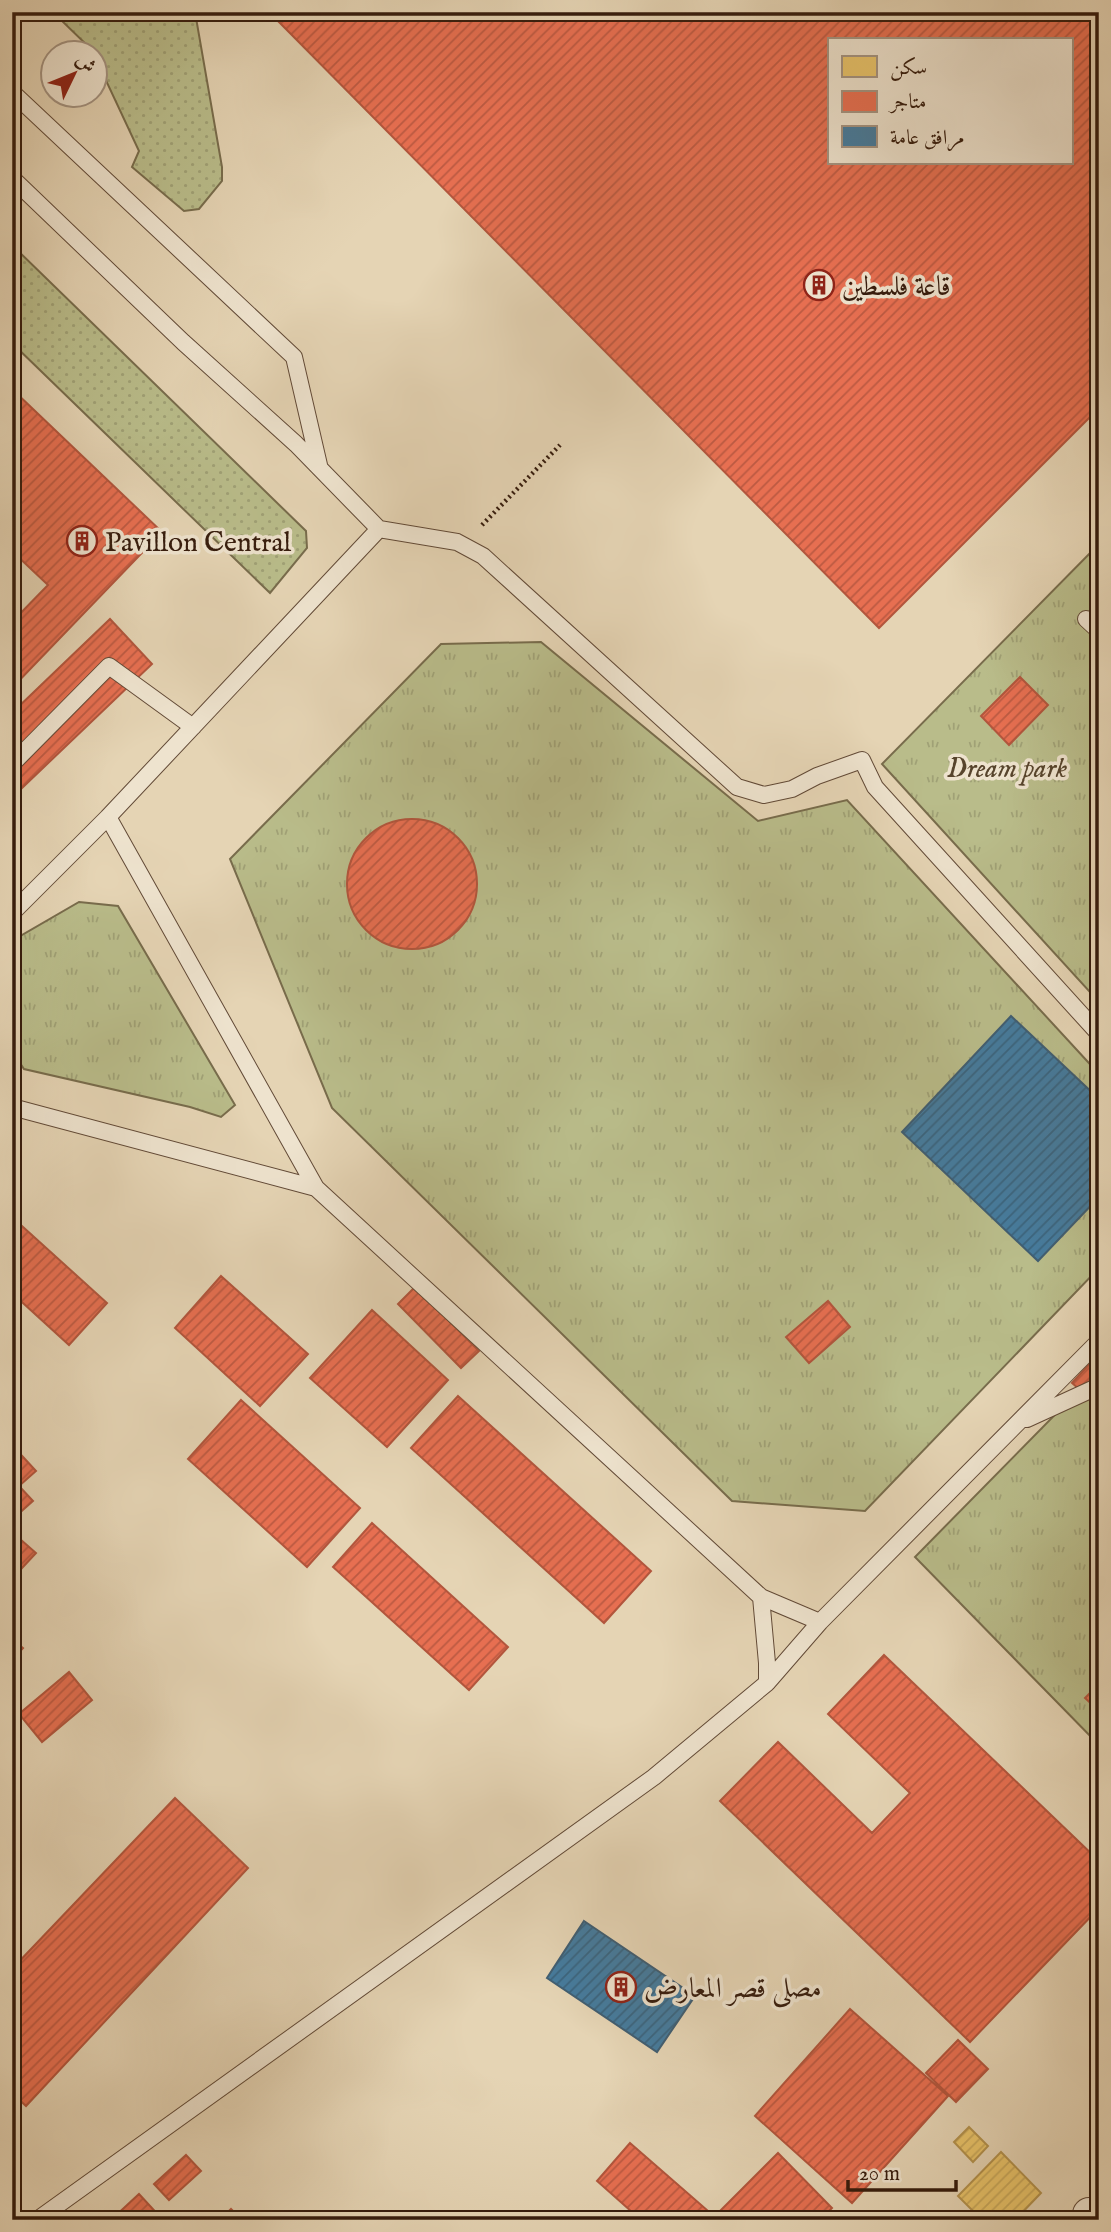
<svg xmlns="http://www.w3.org/2000/svg" width="1111" height="2232" viewBox="0 0 1111 2232" font-family="'IM FELL English',Amiri,serif">
<style>
.grass{fill:url(#grass-dots);stroke:#786c4c;stroke-width:2}
.park{fill:url(#park-tufts);stroke:#786c4c;stroke-width:2}
.homes{fill:url(#homes-hatch);stroke:#b3924e;stroke-width:2}
.shops{fill:url(#shops-hatch);stroke:#b2563d;stroke-width:2;fill-rule:evenodd}
.public{fill:url(#public-hatch);stroke:#405e72;stroke-width:2}
.lines{fill:none;stroke-linecap:round;stroke-linejoin:round}
.service-casing{stroke:#624a37;stroke-width:18}
.minor-casing{stroke:#624a37;stroke-width:34}
.path{stroke:#361c0d;stroke-width:4.5;stroke-dasharray:2 3.5;stroke-linecap:butt}
.service{stroke:#eee3ce;stroke-width:16}
.minor{stroke:#eee3ce;stroke-width:32}
.labels{text-anchor:middle;stroke-width:7;stroke-linejoin:round;paint-order:stroke}
.poi-label{font-size:28px;fill:#361c0d;stroke:#eee3ce;text-anchor:start}
.park-label{font-size:28px;font-style:italic;fill:#57442c;stroke:#eee3ce}
</style>
<defs>
<pattern id="grass-dots" width="8" height="8" patternUnits="userSpaceOnUse" patternTransform="scale(1.75)"><rect width="8" height="8" fill="#b9bc8a"/><path d="M2 2h.1M6 6h.1" fill="none" stroke="#a0a176" stroke-width="1.8" stroke-linecap="round"/></pattern>
<pattern id="park-tufts" width="24" height="20" patternUnits="userSpaceOnUse" patternTransform="scale(1.75)"><rect width="24" height="20" fill="#b9bc8a"/><path d="M3 7l-1-3M5 7V3M7 7l1-3M15 17l-1-3M17 17v-4M19 17l1-3" fill="none" stroke="#a0a176"/></pattern>
<pattern id="homes-hatch" width="6" height="6" patternUnits="userSpaceOnUse" patternTransform="scale(1.75)"><rect width="6" height="6" fill="#e9c46a"/><path d="M-1 1l2-2M0 6l6-6M5 7l2-2" fill="none" stroke="#c8a85b"/></pattern>
<pattern id="shops-hatch" width="6" height="6" patternUnits="userSpaceOnUse" patternTransform="scale(1.75)"><rect width="6" height="6" fill="#e76f51"/><path d="M-1 1l2-2M0 6l6-6M5 7l2-2" fill="none" stroke="#bc5a42"/></pattern>
<pattern id="public-hatch" width="6" height="6" patternUnits="userSpaceOnUse" patternTransform="scale(1.75)"><rect width="6" height="6" fill="#457b9d"/><path d="M-1 1l2-2M0 6l6-6M5 7l2-2" fill="none" stroke="#3a647e"/></pattern>
</defs>
<rect width="100%" height="100%" fill="#e5d4b4"/>
<filter id="stains"><feTurbulence type="fractalNoise" baseFrequency=".00286" numOctaves="4"/><feColorMatrix values="0 0 0 0 .2 0 0 0 0 .09 0 0 0 0 .02 0 0 0 .5 -.17"/></filter>
<radialGradient id="worn" r=".72"><stop offset=".6" stop-color="#630" stop-opacity="0"/><stop offset="1" stop-color="#630" stop-opacity=".3"/></radialGradient>
<path class="grass" d="M68,12H195L222,167V181L199,209L184,211L132,167L139,151L95,57L94,52L61,20Z
M12,245L306,531L307,548L270,593L12,343Z"/>
<path class="park" d="M1099,544V1002L882,764Z
M541,642L758,821L847,800L1099,1074V1268L865,1511L732,1501L332,1108L230,859L441,644Z
M79,902L118,906L235,1105L221,1117L190,1107L24,1069L12,1051V952L17,938Z
M1099,1370V1745L915,1557Z"/>
<path class="homes" d="M969,2127L988,2146L973,2162L954,2142Z
M1001,2152L1041,2193L1015,2220H982L958,2196Z"/>
<path class="shops" d="M269,12H1099V408L879,628ZM829,40H1071V163H829Z
M12,389L162,532L12,688V622L48,585L12,551Z
M110,619L152,664L22,788L12,777V713Z
M1020,677L1048,705L1009,745L981,716Z
M347 884a65 65 0 1 1 130 0a65 65 0 1 1-130 0Z
M12,1217L107,1303L69,1345L12,1293Z
M221,1276L308,1354L260,1406L175,1328Z
M415,1287L479,1351L461,1368L398,1304Z
M828,1301L850,1327L809,1363L786,1337Z
M372,1310L448,1380L387,1447L310,1378Z
M1094,1359L1099,1363V1383L1087,1396L1072,1383Z
M458,1396L651,1571L604,1623L411,1448Z
M241,1400L360,1508L307,1567L188,1459Z
M12,1445L36,1471L19,1486L33,1501L15,1517L12,1515Z
M372,1523L508,1647L469,1690L333,1567Z
M12,1532L36,1553L22,1568L12,1559Z
M12,1639L23,1648L12,1660Z
M884,1655L1099,1861V1908L970,2042L720,1801L778,1742L872,1833L910,1793L828,1714Z
M69,1672L92,1700L42,1742L19,1714Z
M1099,1684V1711L1085,1698Z
M175,1798L248,1868L26,2106L12,2093V1969Z
M850,2009L948,2096L852,2203L755,2116Z
M958,2040L988,2069L956,2102L926,2073Z
M630,2143L707,2210L699,2220H641L597,2181Z
M778,2153L832,2208L820,2220H711Z
M186,2155L201,2171L169,2200L154,2184Z
M139,2194L163,2220H111Z
M231,2209L242,2220H220Z"/>
<path class="public" d="M1011,1016L1099,1099V1197L1038,1261L902,1132Z
M584,1921L695,1996L657,2052L547,1978Z"/>
<g class="lines">
<g class="service-casing">
<path id="service" d="M12,92L294,357L319,465
M12,178L183,342L296,444L379,529L108,817L316,1188L761,1597L767,1663V1683L654,1777L37,2220
M379,529L457,542L483,556L737,787L764,795L792,789L817,776L862,760L875,787L1099,1034
M1086,619L1099,631
M12,764L109,666L193,727
M12,913L108,817
M12,1107L316,1188
M1027,1419L1099,1386
M761,1597L820,1622
M767,1683L820,1622L1099,1341"/>
</g>
<g class="minor-casing">
<path id="minor" d="M1089,2214L1095,2220"/>
</g>
<path class="path" d="M482,525L560,445"/>
<use href="#service" class="service"/>
<use href="#minor" class="minor"/>
</g>
<defs>
<g id="building-ring" transform="scale(1.575)"><circle r="9.5" fill="#eee3ce" stroke="#8f2418" stroke-width="1.5"/><path d="M-4-6H4V6H1V3H-1V6H-4ZM-2.5-4.3h1.7v1.8h-1.7ZM.8-4.3h1.7v1.8H.8ZM-2.5-1h1.7V.8h-1.7ZM.8-1h1.7V.8H.8Z" fill="#8f2418"/></g>
</defs>
<g fill-rule="evenodd">
<use href="#building-ring" x="819" y="285"/>
<use href="#building-ring" x="82" y="541"/>
<use href="#building-ring" x="621" y="1987"/>
</g>
<g class="labels">
<g class="poi-label">
<text x="842" y="295">قاعة فلسطين</text>
<text x="105" y="551">Pavillon Central</text>
<text x="644" y="1997">مصلى قصر المعارض</text>
</g>
<g class="park-label">
<text x="1007" y="777">Dream park</text>
</g>
</g>
<rect width="1111" height="2232" fill="none" stroke="#e5d4b4" stroke-width="42"/>
<rect x="14" y="14" width="1083" height="2204" fill="none" stroke="#361c0d" stroke-width="3.5"/>
<rect x="21" y="21" width="1069" height="2190" fill="none" stroke="#361c0d" stroke-width="2"/>
<rect x="828" y="38" width="245" height="126" fill="#eee3ce" stroke="#a49381" stroke-width="2"/>
<rect x="842" y="56" width="35" height="21" fill="#e9c46a" stroke="#a49381" stroke-width="2"/>
<text x="890" y="74" font-size="21" fill="#361c0d">سكن</text>
<rect x="842" y="91" width="35" height="21" fill="#e76f51" stroke="#a49381" stroke-width="2"/>
<text x="890" y="108" font-size="21" fill="#361c0d">متاجر</text>
<rect x="842" y="126" width="35" height="21" fill="#457b9d" stroke="#a49381" stroke-width="2"/>
<text x="890" y="144" font-size="21" fill="#361c0d">مرافق عامة</text>
<g transform="translate(74 74) rotate(47)"><circle r="33" fill="#eee3ce" stroke="#a49381" stroke-width="2"/>
<path d="M0-5L12 26L0 18L-12 26Z" fill="#8f2418"/>
<text y="-10" font-size="19" font-weight="bold" text-anchor="middle" fill="#361c0d">ش</text>
</g>
<path d="M848 2180v10h108v-10" fill="none" stroke="#361c0d" stroke-width="3.5"/>
<text x="859" y="2180" font-size="21" fill="#361c0d" stroke="#eee3ce" stroke-width="5" paint-order="stroke">20 m</text>
<rect width="100%" height="100%" filter="url(#stains)"/>
<rect width="100%" height="100%" fill="url(#worn)"/>
</svg>
